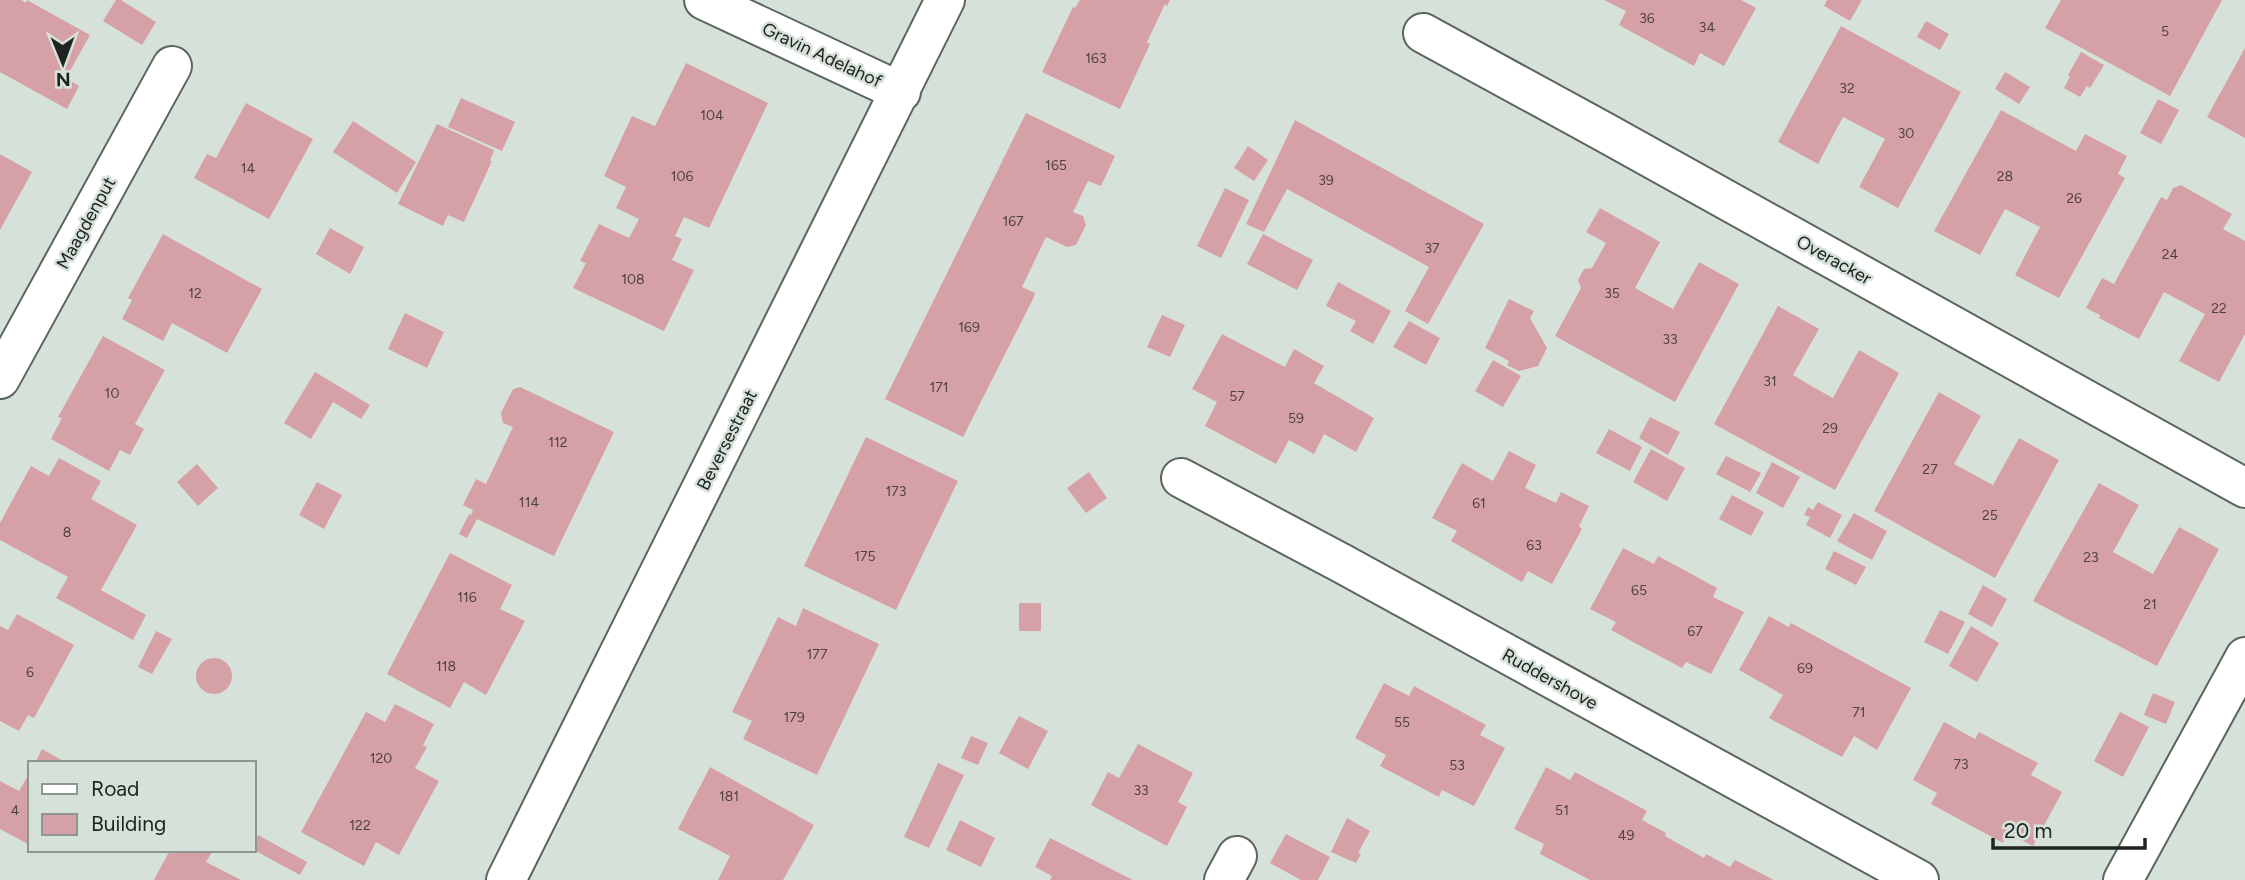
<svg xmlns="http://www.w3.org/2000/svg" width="2245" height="880" viewBox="0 0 2245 880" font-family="Figtree,sans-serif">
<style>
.building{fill:#d6a1a6}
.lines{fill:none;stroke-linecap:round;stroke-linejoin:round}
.minor-casing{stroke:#5b655d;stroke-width:42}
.minor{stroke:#fff;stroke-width:38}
.labels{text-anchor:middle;stroke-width:5;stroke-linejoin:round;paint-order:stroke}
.number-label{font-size:14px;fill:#4e4342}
.street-label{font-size:18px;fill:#202421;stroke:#d6e2d9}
</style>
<rect width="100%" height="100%" fill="#d6e2d9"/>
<path class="building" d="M0,0H21L26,3L27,0L90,35L66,78L79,86L67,109L0,72Z
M116,0H121L156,22L142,45L103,21Z
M1080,0H1170L1167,6L1165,4L1147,42L1150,44L1120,109L1042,72L1073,7L1075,8Z
M1604,0H1741L1756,8L1724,66L1700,53L1694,66L1619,25L1626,11Z
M1827,0H1862L1850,21L1824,6Z
M2061,0H2222L2170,96L2045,28Z
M1926,21L1949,34L1940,50L1917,37Z
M1841,26L1961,92L1898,208L1859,187L1885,139L1843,117L1818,164L1778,142Z
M2245,48V138L2207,117Z
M2081,52L2104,65L2090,88L2087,86L2080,97L2064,88L2070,77L2068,75Z
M686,63L768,103L709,228L684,217L675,236L682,239L672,260L694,270L664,331L573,288L586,263L580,261L599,224L629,238L639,219L616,208L626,187L604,176L632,116L655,126Z
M2005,72L2030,87L2019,104L1995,89Z
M461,98L515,122L502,151L448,127Z
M2158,99L2179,110L2161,144L2140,133Z
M246,103L313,139L269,219L194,178L207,154L216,158Z
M2001,110L2076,151L2085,134L2127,156L2118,174L2125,178L2059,298L2015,275L2040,227L2005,209L1980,255L1934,231Z
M1026,113L1115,156L1101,186L1088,181L1073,212L1083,216L1086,225L1076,245L1067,247L1046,237L1022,287L1035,293L1033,299L963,437L885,399Z
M1295,120L1484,224L1428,324L1405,311L1429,267L1287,189L1264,232L1246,224Z
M353,121L416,162L397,193L333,152Z
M437,124L494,150L490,161H492L464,222L448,215L443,226L398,204Z
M1248,146L1268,160L1254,181L1234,168Z
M0,154L32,172L0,230Z
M2181,185L2232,214L2223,229L2245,241V334L2219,382L2179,361L2205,314L2164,292L2139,339L2099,318L2100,315L2086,308L2102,278L2114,284L2161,197L2167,200L2173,188Z
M1225,188L1249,200L1221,258L1197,246Z
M1600,208L1660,242L1635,288L1673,309L1699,262L1739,284L1675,402L1555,336L1581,288L1578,280L1584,269L1592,268L1606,243L1586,232Z
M330,228L364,247L350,274L316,254Z
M163,234L262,289L227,353L172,323L163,341L122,319L132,300L128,298Z
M1263,234L1313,260L1297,290L1247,264Z
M1338,282L1391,311L1373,344L1350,331L1356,321L1326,306Z
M1509,299L1534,311L1530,318L1547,348L1538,366L1519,371L1507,365L1509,361L1485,348Z
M1778,306L1819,329L1793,375L1813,387L1833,398L1859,350L1899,373L1835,490L1714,424Z
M405,313L444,332L427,368L388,349Z
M1162,315L1185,325L1170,357L1147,347Z
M1409,321L1440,338L1426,365L1393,347Z
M1222,334L1285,367L1294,349L1324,366L1314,383L1374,418L1356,452L1324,434L1314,454L1289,440L1276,464L1205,426L1217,402L1192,389Z
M103,336L165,370L135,424L144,429L130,455L120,450L109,471L51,439L62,418L58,417Z
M1493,360L1521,376L1503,407L1475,391Z
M315,372L370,405L361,419L333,402L311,439L284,423Z
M520,387L614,432L554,556L477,519L467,538L459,534L469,514L471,515L473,510L463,505L476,479L486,484L513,427L503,423L501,413L513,389Z
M1939,392L1981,416L1954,464L1993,485L2019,438L2059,460L1995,578L1874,511Z
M1650,417L1680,432L1668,455L1639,438Z
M1609,429L1642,447L1630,471L1596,453Z
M866,437L958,481L896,610L804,566Z
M1651,449L1685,468L1667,501L1633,482Z
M1509,451L1536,465L1525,488L1556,503L1561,492L1589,506L1579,526L1582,529L1552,584L1528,571L1522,582L1451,541L1457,531L1432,518L1462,463L1493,481Z
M1726,456L1761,473L1750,492L1716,474Z
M59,458L101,481L91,499L137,525L101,590L146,615L133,640L56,598L68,577L0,540V523L31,466L49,476Z
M1772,462L1800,477L1783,508L1756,493Z
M197,464L218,488L198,506L177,482Z
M1089,472L1107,498L1086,513L1067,488Z
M317,482L342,495L324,529L299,515Z
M2099,483L2139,505L2113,552L2153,574L2179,527L2219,549L2157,666L2033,601Z
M1732,495L1764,512L1751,536L1719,519Z
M1818,502L1842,515L1830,538L1806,525L1810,517L1804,515L1808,507L1813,510Z
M1854,513L1887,531L1872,560L1837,541Z
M1623,548L1654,564L1658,556L1688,572L1717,588L1713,597L1744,612L1711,674L1686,662L1682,668L1646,649L1611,630L1616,622L1590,609Z
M1834,551L1866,567L1856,585L1825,569Z
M450,553L512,585L500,609L525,621L486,695L464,682L450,708L387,674Z
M1983,585L2007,599L1992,627L1968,614Z
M1019,603H1041V631H1019Z
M803,608L879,644L817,775L743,739L752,721L732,712L778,617L796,626Z
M1940,610L1965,622L1948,654L1924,642Z
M17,614L74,645L34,718L28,715L19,731L0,721V626L8,630Z
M1769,616L1789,627L1791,623L1911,688L1877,750L1854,736L1842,757L1769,718L1783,695L1739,670Z
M1971,626L1999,643L1977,682L1949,666Z
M156,631L172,639L152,674L138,667Z
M196 676a18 18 0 1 1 36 0a18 18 0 1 1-36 0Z
M1384,683L1409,696L1414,686L1486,725L1480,735L1505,748L1474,806L1442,790L1439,797L1380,766L1386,755L1355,738Z
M2153,693L2175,702L2166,724L2144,715Z
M395,704L434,724L423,745L427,747L415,768L439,781L399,855L376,842L364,866L301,832L366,712L385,722Z
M2120,712L2149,727L2123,777L2094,761Z
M1019,716L1048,731L1028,769L999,753Z
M1944,722L1975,739L1979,732L2038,763L2031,775L2062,792L2033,846L2008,833L2003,843L1931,804L1937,793L1913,780Z
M971,736L988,743L978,765L961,758Z
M1138,744L1193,773L1178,802L1187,807L1167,846L1091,805L1108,772L1119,778Z
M42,749L67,763H35Z
M938,763L964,775L929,848L904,837Z
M710,767L814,825L783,880H718L730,856L678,829Z
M1546,767L1570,780L1575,772L1647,811L1642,820L1666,833L1665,836L1704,858L1706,854L1730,867L1735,860L1774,880H1590L1540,854L1544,844L1514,829Z
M30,772V841L28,844L0,829V781L19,791Z
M1347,818L1370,831L1358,853L1361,854L1356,863L1331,852Z
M960,820L995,838L981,867L946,850Z
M1286,834L1330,857L1318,880H1301L1270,863Z
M258,835L307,862L300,875L254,850V843Z
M1050,838L1133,880H1050L1052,876L1035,867Z
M170,850H213L206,862L241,880H154Z"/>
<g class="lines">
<g class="minor-casing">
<path id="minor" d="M704,0L901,92
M1423,33L1606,133L2245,488
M0,379L172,66
M1181,478L1343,564L1919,880
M506,880L945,0
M1224,880L1237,856
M2123,880L2245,657"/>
</g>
<use href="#minor" class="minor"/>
</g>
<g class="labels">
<g class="number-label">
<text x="1647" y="23">36</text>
<text x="1707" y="32">34</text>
<text x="2165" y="36">5</text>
<text x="1096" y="63">163</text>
<text x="1847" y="93">32</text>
<text x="712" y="120">104</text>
<text x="1906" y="138">30</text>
<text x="1056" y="170">165</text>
<text x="248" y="173">14</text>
<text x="682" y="181">106</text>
<text x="2005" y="181">28</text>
<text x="1326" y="185">39</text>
<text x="2074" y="203">26</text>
<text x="1013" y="226">167</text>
<text x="1432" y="253">37</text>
<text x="2170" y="259">24</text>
<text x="633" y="284">108</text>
<text x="195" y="298">12</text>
<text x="1612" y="298">35</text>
<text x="2219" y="313">22</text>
<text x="969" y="332">169</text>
<text x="1670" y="344">33</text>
<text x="1770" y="386">31</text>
<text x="939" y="392">171</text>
<text x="112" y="398">10</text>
<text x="1237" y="401">57</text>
<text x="1296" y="423">59</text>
<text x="1830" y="433">29</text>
<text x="558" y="447">112</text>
<text x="1930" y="474">27</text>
<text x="896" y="496">173</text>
<text x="529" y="507">114</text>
<text x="1479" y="508">61</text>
<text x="1990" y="520">25</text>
<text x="67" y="537">8</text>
<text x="1534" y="550">63</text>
<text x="865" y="561">175</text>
<text x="2091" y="562">23</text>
<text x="1639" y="595">65</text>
<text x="467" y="602">116</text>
<text x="2150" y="609">21</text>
<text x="1695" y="636">67</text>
<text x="817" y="659">177</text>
<text x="446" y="671">118</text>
<text x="1805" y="673">69</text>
<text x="30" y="677">6</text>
<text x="1859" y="717">71</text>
<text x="794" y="722">179</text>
<text x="1402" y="727">55</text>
<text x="381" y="763">120</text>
<text x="1961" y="769">73</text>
<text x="1457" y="770">53</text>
<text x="1141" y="795">33</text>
<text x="729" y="801">181</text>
<text x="15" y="815">4</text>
<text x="1562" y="815">51</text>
<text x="360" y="830">122</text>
<text x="1626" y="840">49</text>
</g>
<g class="street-label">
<text transform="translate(822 55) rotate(25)" y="6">Gravin Adelahof</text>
<text transform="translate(86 223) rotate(-61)" y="6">Maagdenput</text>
<text transform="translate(1834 260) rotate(29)" y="6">Overacker</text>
<text transform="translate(727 440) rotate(-63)" y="6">Beversestraat</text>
<text transform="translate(1550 679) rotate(29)" y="6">Ruddershove</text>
</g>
</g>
<rect x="28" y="761" width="228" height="91" fill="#d6e2d9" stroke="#8d968f" stroke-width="2"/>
<rect x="42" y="784" width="35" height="10" fill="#ffffff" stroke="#8d968f" stroke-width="2"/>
<text x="91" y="796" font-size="21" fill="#202421">Road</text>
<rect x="42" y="814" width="35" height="21" fill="#d6a1a6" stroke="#8d968f" stroke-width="2"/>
<text x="91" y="831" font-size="21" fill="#202421">Building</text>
<g transform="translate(63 63) rotate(179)" stroke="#d6e2d9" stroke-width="5" paint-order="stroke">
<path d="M0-5L12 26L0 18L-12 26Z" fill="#202421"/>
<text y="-10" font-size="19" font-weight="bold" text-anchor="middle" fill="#202421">N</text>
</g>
<path d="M1993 838v10h152v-10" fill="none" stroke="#202421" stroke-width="3.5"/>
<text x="2004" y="838" font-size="21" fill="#202421" stroke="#d6e2d9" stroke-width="5" paint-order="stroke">20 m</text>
</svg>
